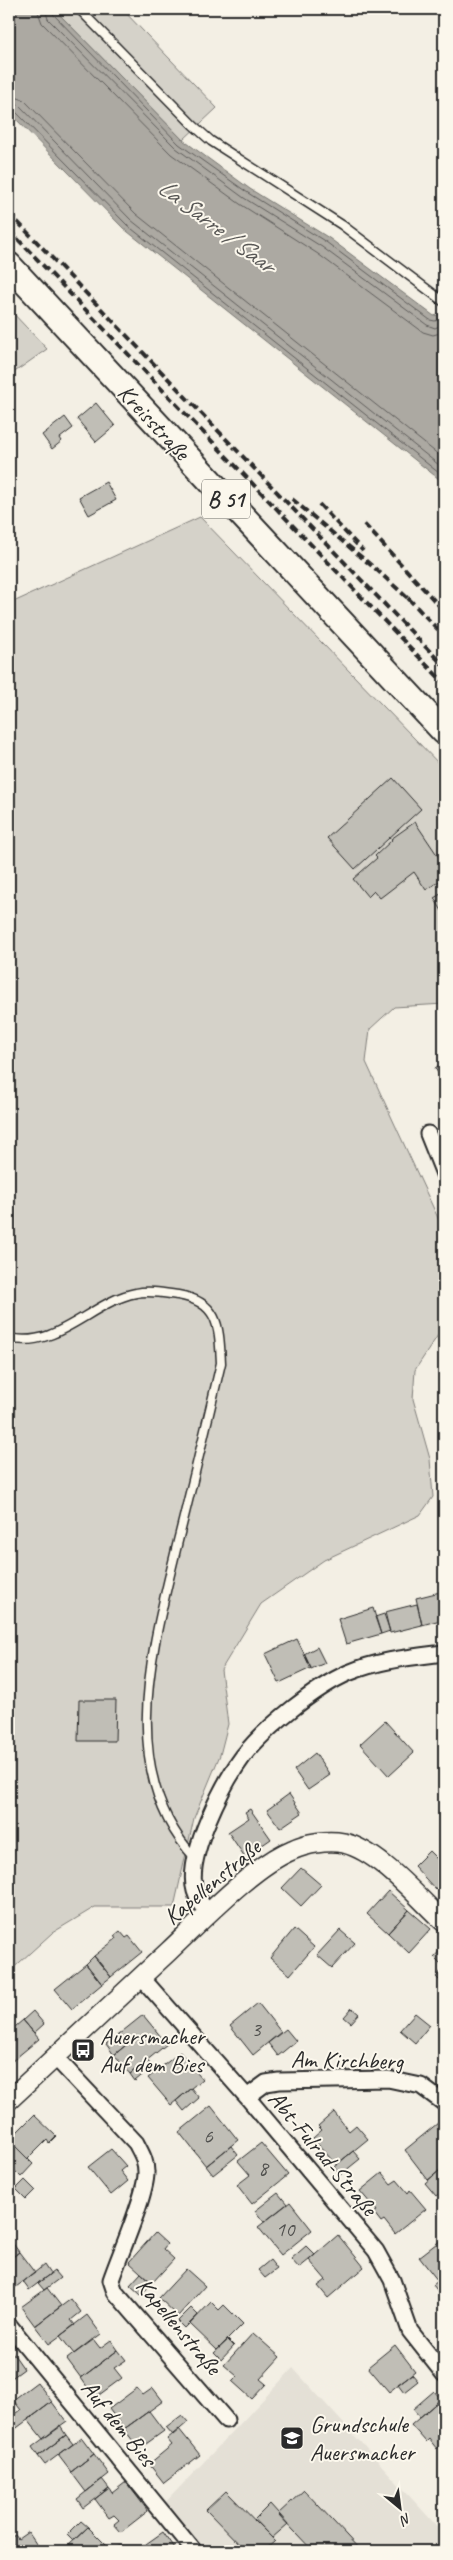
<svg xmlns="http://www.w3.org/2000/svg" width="453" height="2560" viewBox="0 0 453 2560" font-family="Caveat,sans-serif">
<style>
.built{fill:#e4e0d6}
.green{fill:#d5d2c9;stroke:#807e7a}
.water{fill:#aca9a2;stroke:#787772}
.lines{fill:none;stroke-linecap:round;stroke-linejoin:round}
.shore{stroke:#5f5d5b;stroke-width:1}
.building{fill:#c0beb6;stroke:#2b2b2b}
.service-casing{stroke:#2b2b2b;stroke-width:11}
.minor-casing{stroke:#2b2b2b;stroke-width:19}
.tertiary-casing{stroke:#2b2b2b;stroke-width:22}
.primary-casing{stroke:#2b2b2b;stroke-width:28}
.service{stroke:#fbf7ec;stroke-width:8}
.minor{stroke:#fbf7ec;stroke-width:15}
.tertiary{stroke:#fbf7ec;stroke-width:19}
.primary{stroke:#fbf7ec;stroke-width:24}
.rail{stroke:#2b2b2b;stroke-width:4;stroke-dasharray:8 4;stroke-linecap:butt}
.labels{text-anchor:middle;stroke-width:4;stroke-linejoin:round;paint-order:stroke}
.number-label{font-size:21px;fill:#50504e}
.shield{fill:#fbf7ec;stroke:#696865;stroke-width:1}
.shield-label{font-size:22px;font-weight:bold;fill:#2b2b2b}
.street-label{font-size:24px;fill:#2b2b2b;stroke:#fbf7ec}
.poi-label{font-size:24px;fill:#2b2b2b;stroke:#fbf7ec;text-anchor:start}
.water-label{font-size:25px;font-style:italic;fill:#585755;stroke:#fbf7ec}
</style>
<rect width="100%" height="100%" fill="#f3efe4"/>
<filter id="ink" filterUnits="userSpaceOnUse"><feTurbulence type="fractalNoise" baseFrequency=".02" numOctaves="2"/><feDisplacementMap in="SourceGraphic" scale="10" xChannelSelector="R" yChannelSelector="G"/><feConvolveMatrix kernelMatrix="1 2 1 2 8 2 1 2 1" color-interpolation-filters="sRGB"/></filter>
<g filter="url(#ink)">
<path class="built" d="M293,2368L444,2534V2551H194L160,2508Z"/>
<path class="green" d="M54,9H122L217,108L183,140Z
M9,309L47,349L9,376Z
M200,517L444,769V1004L394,1007L370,1029L366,1062L444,1231V1326L415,1370L413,1399L430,1459L433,1497L420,1515L324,1560L261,1604L221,1670L228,1724L220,1755L194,1818L174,1907H95L52,1933L9,1972V604Z"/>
<path class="water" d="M9,9H54L183,140L250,189L329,238L434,316L444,313L442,323L444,325V483L123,228L9,112Z"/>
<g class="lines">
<path class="shore" d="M37,9L42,23L171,154L240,204L318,254L423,332L433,335L444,332
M45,9L48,19L176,148L244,198L322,247L427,325L435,328L444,324
M51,9L53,14L179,144L248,193L326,242L430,320L435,321L444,318
M9,95L24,100L136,214L444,459
M9,102L19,105L131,220L444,469
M9,108L14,110L127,225L444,477"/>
</g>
<path class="building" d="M96,403L115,426L96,442L77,419Z
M65,417L73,428L60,438L62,441L52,449L42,435Z
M106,482L116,500L89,515L79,497Z
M393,778L421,809L355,869L327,838Z
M415,822L444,865V878L426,890L414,872L380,898L374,891L368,897L353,879L377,858L375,856L392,840L391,839Z
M444,892V914L434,898Z
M444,1062V1083L435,1068Z
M444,1591V1619L422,1625L416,1598Z
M417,1604L422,1625L390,1633L385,1612Z
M373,1608L381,1634L346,1644L338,1619Z
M384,1614L390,1631L381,1634L375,1617Z
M297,1639L311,1668L279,1683L265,1654Z
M317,1647L325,1663L311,1669L304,1654Z
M79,1700H116L115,1741H78Z
M385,1721L414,1753L389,1776L360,1744Z
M315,1753L330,1775L308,1790L294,1770Z
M289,1794L302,1813L280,1828L267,1810Z
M250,1809L271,1839L245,1857L228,1832L249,1818L245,1812Z
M429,1851L444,1866V1882L436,1890L414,1866Z
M301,1868L321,1885L301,1906L282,1888Z
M388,1891L409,1910L388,1933L367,1914Z
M409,1910L431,1929L409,1953L388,1933Z
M294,1929L314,1947L290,1975L270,1958Z
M340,1930L355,1943L332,1968L317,1955Z
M120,1931L126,1938L129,1936L142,1952L111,1977L94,1956L116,1939L114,1936Z
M444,1946V1967L434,1957Z
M94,1956L111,1977L102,1984L86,1964Z
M86,1964L102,1984L72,2009L55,1989Z
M444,1968V1985L436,1977Z
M258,2003L281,2032L253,2055L230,2026Z
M352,2008L359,2014L351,2023L344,2017Z
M33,2011L44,2024L34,2033L23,2020Z
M415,2013L430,2025L415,2043L400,2030Z
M143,2015L167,2044L130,2074L114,2055L126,2045L118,2035Z
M23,2020L39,2039L11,2062L9,2059V2032Z
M286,2029L296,2041L278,2056L268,2043Z
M118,2035L126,2045L114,2055L106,2044Z
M180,2052L202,2079L171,2105L148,2078Z
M147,2060L152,2067L135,2081L130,2074Z
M191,2088L199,2098L184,2111L176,2101Z
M211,2106L238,2140L206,2166L179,2132Z
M334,2112L349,2131L356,2125L368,2139L336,2165L313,2138L322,2130L318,2126Z
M34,2115L56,2136L49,2143L47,2140L28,2159L9,2140Z
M438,2123L444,2131V2167L428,2180L405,2150Z
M9,2140L33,2164L21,2177L9,2165Z
M261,2143L288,2175L252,2204L237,2185L250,2175L238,2161Z
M231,2146L238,2155L213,2175L206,2166Z
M111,2149L126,2166L120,2171L128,2181L111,2195L88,2167Z
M353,2151L360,2159L340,2175L334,2167Z
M440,2170L444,2174V2190L436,2196L425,2183Z
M382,2173L391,2184L397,2180L408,2193L410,2190L426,2209L395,2234L384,2220L381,2222L374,2213L377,2211L360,2191Z
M25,2180L35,2190L26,2199L16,2189Z
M278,2193L287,2204L264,2222L255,2211Z
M290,2202L312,2230L281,2255L258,2227Z
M155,2233L167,2244L163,2249L174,2259L152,2283L129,2262Z
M338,2235L364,2267L328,2298L318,2286L326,2280L309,2260Z
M9,2238L19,2252L9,2260Z
M441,2240L444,2244V2299L433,2285L438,2281L419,2257Z
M306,2246L315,2255L299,2268L291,2259Z
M19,2252L35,2273L9,2292V2260Z
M270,2260L277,2269L265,2278L258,2270Z
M44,2265L50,2274L29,2290L23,2282Z
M186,2269L205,2286L178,2316L159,2298Z
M54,2271L60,2278L44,2290L38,2283Z
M141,2273L152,2283L141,2295L130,2285Z
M47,2288L61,2306L35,2326L21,2307Z
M71,2299L81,2312L71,2320L75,2325L49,2344L35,2326Z
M211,2302L219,2310L224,2305L243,2324L217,2350L190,2324Z
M191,2308L198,2315L185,2328L178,2321Z
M87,2315L101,2334L74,2354L60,2336Z
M253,2333L280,2357L260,2379L266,2384L252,2399L232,2381L237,2376L224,2365Z
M93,2339L100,2348L111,2340L118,2350L81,2378L67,2359Z
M228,2340L234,2346L221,2360L214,2353Z
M395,2345L415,2371L389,2392L368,2367Z
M10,2349L24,2369L9,2380V2350Z
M118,2350L126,2360L114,2368L122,2378L95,2398L81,2378Z
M412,2374L418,2381L404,2392L398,2384Z
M37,2382L52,2402L14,2430L9,2424V2419L21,2410L13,2400Z
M137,2388L143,2395L153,2388L163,2401L124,2429L109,2409Z
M434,2391L441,2399L420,2417L413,2409Z
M441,2399L444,2403V2443L437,2449L429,2439L426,2442L411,2425Z
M52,2402L67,2422L43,2439L28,2420Z
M149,2411L164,2431L139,2449L124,2429Z
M182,2415L188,2422L173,2435L166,2427Z
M60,2426L66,2435L38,2456L32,2447Z
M179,2429L200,2455L164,2483L149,2464L172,2445L167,2439Z
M66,2435L73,2444L45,2465L38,2456Z
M82,2438L94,2454L71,2472L58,2455Z
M94,2454L109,2474L86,2492L71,2472Z
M102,2479L109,2488L83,2508L77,2499Z
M126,2482L148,2511L121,2532L114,2524L119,2520L114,2515L109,2518L95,2499L109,2488L112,2493Z
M304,2490L361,2551H313L278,2514Z
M226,2491L275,2541L264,2551H246L206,2510Z
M270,2504L288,2524L272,2538L254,2520Z
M81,2521L88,2527L73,2541L67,2535Z
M88,2527L106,2545L99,2551H71L67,2547Z
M28,2532L41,2551H9V2539L15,2535L18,2539Z
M163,2532L176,2551H136Z"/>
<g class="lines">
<g class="service-casing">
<path id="service" d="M79,9L193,125L211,141L342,225L444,302
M9,1338C57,1350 92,1301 136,1293C149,1290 164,1293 178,1295C220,1302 219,1328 221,1363C207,1422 193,1482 178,1541C154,1643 114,1772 196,1859
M120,2551H121"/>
</g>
<g class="minor-casing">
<path id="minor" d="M428,1134L444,1174
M209,1913C203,1906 197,1899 195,1891C185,1856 224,1782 244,1755C266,1727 316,1687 348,1673C378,1660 412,1657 444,1653
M141,1977L247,2097L376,2251L392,2280L410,2331L444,2374
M55,2057L136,2143C141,2153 146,2160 146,2172C147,2193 119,2256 111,2280L115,2292L226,2420
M247,2097L266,2083L279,2081L388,2079L421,2086L444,2103
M9,2325L194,2551"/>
</g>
<g class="tertiary-casing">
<path id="tertiary" d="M9,2100C62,2050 116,2001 169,1951C201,1921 253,1866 292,1850C307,1843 327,1840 344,1843C379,1851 418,1898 444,1922"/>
</g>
<g class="primary-casing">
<path id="primary" d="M9,265L444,732"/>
</g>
<use href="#service" class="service"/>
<use href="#minor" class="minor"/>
<use href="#tertiary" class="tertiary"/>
<use href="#primary" class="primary"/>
<path class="rail" d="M9,213L444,666
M9,230L444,683
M292,499L378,571L413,603
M319,504L363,551
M364,524L444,611
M408,598L444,636"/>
</g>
</g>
<defs>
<g id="bus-square" transform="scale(1.25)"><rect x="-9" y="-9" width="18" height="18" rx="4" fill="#2b2b2b" stroke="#fbf7ec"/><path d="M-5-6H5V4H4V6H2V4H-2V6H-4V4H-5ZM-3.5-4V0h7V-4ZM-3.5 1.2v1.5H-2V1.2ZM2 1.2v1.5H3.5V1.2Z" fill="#fff"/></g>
<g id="school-square" transform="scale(1.25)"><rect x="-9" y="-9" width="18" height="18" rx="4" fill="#2b2b2b" stroke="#fbf7ec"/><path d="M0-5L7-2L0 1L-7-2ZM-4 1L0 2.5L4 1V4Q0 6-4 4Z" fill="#fff"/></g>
</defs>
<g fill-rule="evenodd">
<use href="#bus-square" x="83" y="2050"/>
<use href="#school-square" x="292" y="2438"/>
</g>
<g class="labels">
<g class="number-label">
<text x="256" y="2036">3</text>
<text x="208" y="2143">6</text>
<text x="263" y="2175">8</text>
<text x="285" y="2236">10</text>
</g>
<rect class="shield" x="202" y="479.5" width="48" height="39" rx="4"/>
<g class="shield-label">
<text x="226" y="507">B 51</text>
</g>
<g class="street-label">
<text transform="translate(154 422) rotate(47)" y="8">Kreisstraße</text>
<text transform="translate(212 1882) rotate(-40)" y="8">Kapellenstraße</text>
<text transform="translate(347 2060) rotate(1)" y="8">Am Kirchberg</text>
<text transform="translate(323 2153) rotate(50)" y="8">Abt-Fulrad-Straße</text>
<text transform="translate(179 2326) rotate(50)" y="8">Kapellenstraße</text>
<text transform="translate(119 2423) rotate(51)" y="8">Auf dem Bies</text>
</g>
<g class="poi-label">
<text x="100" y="2044">Auersmacher<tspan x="100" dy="28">Auf dem Bies</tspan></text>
<text x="310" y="2432">Grundschule<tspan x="310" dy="28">Auersmacher</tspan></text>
</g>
<g class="water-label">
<text transform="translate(217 225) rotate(37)" y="9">La Sarre / Saar</text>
</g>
</g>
<rect width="453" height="2560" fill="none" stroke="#fbf7ec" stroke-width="30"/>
<rect x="15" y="15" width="423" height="2530" fill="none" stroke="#2b2b2b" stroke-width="2" filter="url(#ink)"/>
<g transform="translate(400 2508) rotate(151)" stroke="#fbf7ec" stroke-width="4" paint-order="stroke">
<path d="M0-4L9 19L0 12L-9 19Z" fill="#2b2b2b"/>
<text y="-8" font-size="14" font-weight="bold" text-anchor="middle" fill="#2b2b2b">N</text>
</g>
</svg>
